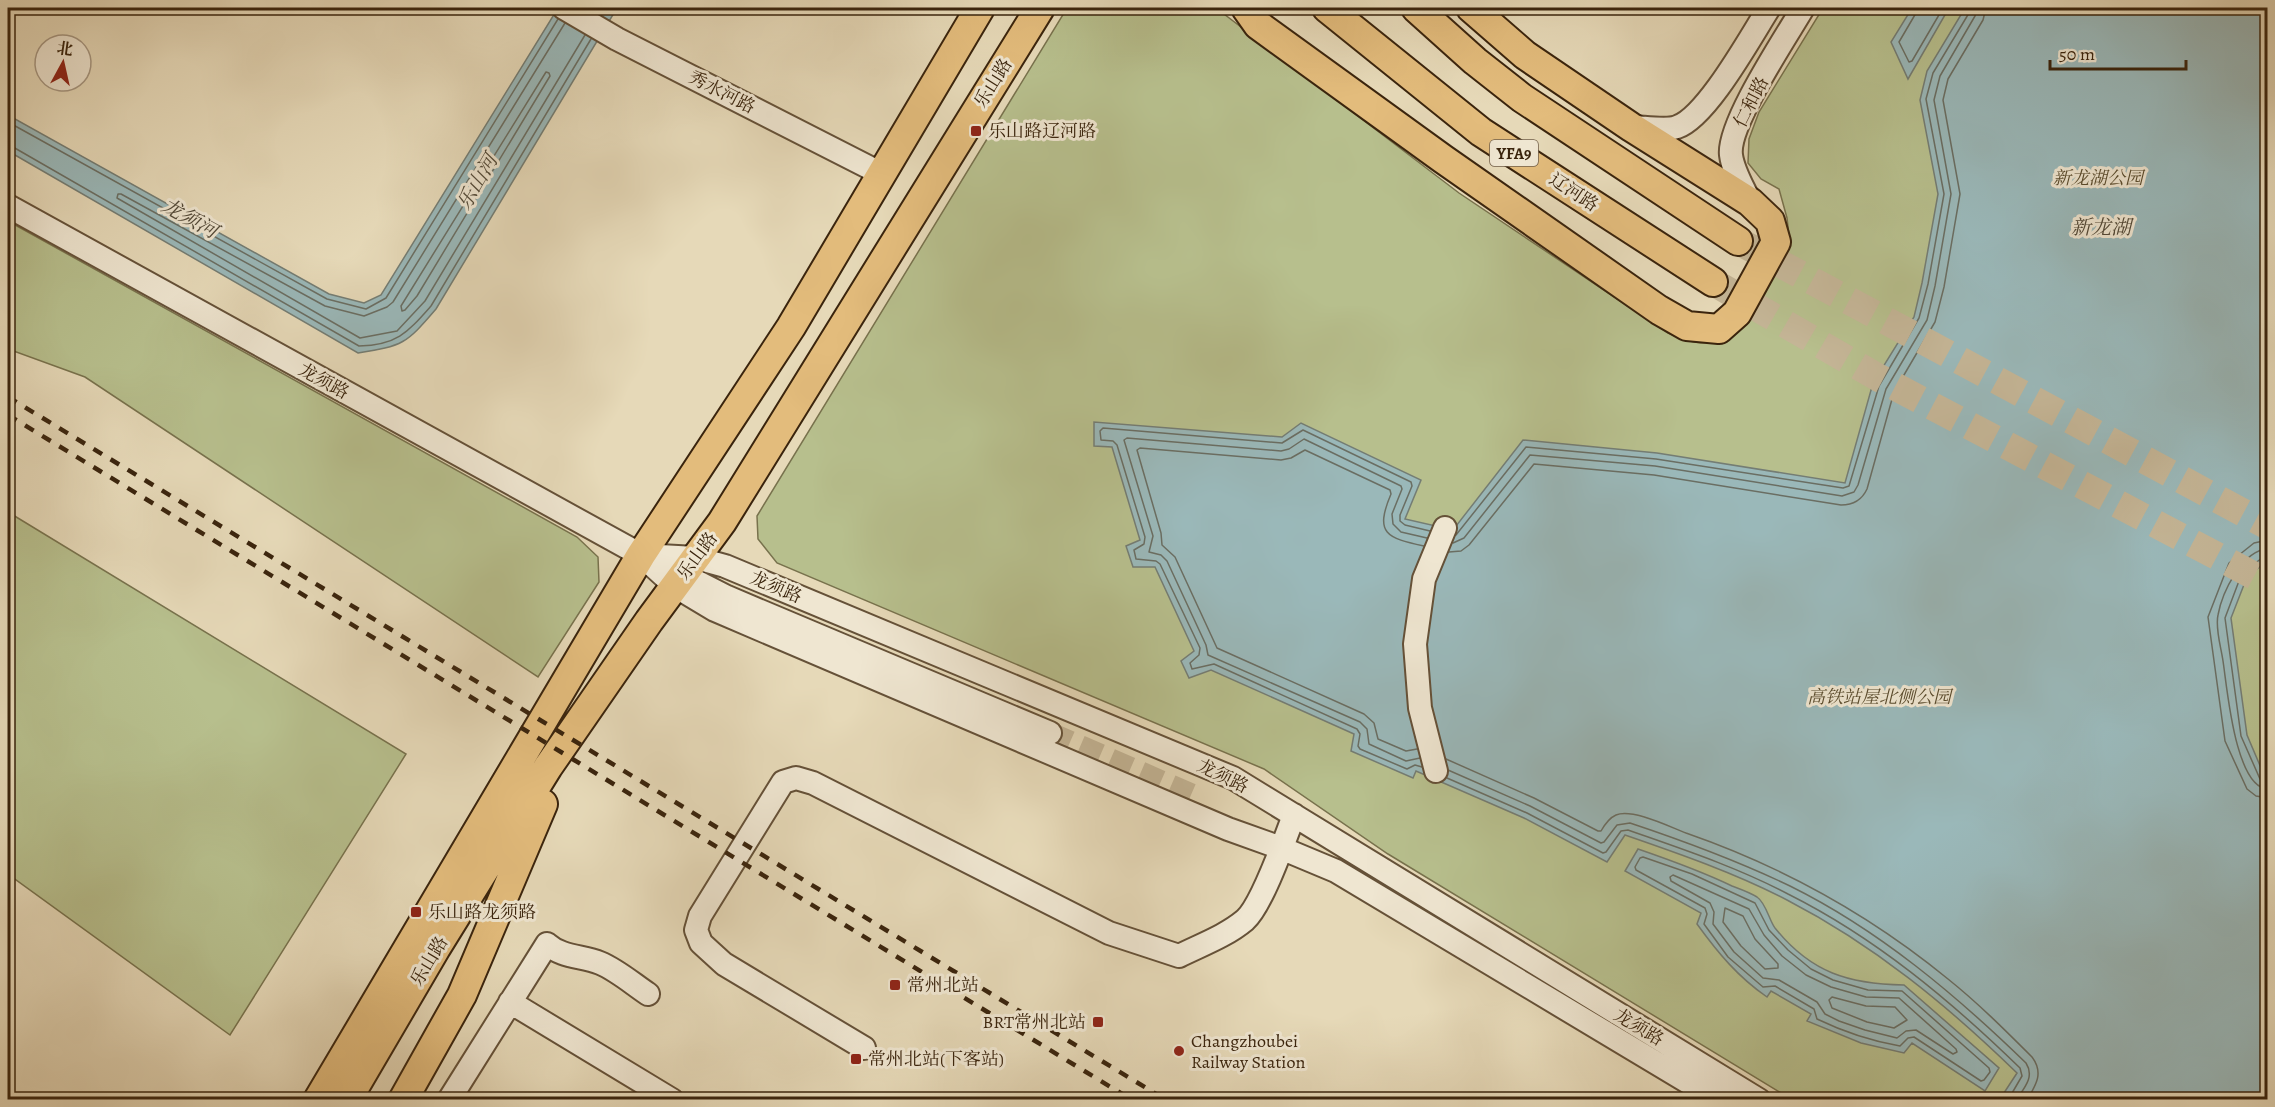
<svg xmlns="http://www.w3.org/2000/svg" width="2275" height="1107" viewBox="0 0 2275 1107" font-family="Alegreya,'Noto Serif SC',serif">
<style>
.green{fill:#b7bf8d;stroke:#78724d;stroke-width:1.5}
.water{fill:#9ab8b9;stroke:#747d74;stroke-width:1.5}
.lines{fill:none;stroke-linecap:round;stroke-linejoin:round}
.shore{stroke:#6a6e63;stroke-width:1.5}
.minor-tunnel{stroke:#c4b596;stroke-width:22;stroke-dasharray:22 11;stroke-linecap:butt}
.major-tunnel{stroke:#c4b596;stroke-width:28;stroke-dasharray:28 14;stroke-linecap:butt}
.minor-casing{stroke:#655138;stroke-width:26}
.major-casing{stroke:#3a240d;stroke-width:32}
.minor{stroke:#efe6d1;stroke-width:22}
.major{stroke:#e3bc7c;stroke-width:28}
.rail{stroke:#3a240d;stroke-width:4.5;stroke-dasharray:10 10;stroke-linecap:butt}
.poi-dot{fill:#8f2418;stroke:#efe6d1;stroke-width:2}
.labels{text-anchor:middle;stroke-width:6;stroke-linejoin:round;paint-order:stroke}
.shield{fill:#efe6d1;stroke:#705e48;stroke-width:1.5}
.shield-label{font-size:16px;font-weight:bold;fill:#3a240d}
.street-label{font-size:18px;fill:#3a240d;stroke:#efe6d1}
.poi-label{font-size:18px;fill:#3a240d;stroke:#efe6d1;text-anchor:start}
.park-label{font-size:18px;font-style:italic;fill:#594b2d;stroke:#efe6d1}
.water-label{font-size:20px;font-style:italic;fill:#524938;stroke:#efe6d1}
</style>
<rect width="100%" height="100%" fill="#e6d9b8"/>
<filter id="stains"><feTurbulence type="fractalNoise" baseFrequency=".00333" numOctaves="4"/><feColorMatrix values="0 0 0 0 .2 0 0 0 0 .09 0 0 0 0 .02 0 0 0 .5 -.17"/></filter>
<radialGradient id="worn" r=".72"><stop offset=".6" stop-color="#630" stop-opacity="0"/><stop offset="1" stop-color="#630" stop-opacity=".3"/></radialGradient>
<path class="green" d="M1067,8H1216L1459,193L1668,333C1696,345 1704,346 1733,336L1789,236L1787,218L1779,189L1761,179L1748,163L1749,139L1759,112L1823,8H2267V1099H1791L1388,854L1264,769L777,563L758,539L757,516Z
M8,221L577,537L598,557L599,582L538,677L85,377L8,349Z
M8,512L406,754L230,1035L8,874Z"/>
<path class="water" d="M558,8H617L436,309C406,344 403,346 358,353L8,151V115L329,294L364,303L381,295Z
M1912,8H1949L1908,79L1891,42Z
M1965,8H2267V561L2247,577L2231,618L2247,735L2267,782V1099H2000L2017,1073C1947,1005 1874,945 1787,900C1735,873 1680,854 1625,835L1607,862L1524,818L1416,771L1413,778L1351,751L1354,734L1211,670L1189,678L1181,661L1194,651L1155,567H1133L1126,546L1140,540L1112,447L1094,446V422L1282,437L1301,423L1421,480L1405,519L1453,530L1523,440L1657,453L1845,483L1873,383L1914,317L1922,283L1938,194L1920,100L1927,71Z
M1638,849C1670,860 1701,871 1732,886C1740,889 1749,892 1757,897C1766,903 1769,920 1775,928C1811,973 1849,984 1904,985L1999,1068L1985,1091L1912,1043L1904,1053L1861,1043L1807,1021L1811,1014L1771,991L1767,997C1738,977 1718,953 1697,924L1701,913L1625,871Z"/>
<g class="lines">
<path class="shore" d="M1917,8L1916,13L1899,42L1909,62L1912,61L1943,8
M565,23L393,302L387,307L364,316L325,306L121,194H118L117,198L360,338L397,331L425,301L585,35
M546,72L549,73L550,76L417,296L405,310L402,311L401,306Z
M8,122L327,299L366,309L386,298L558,19
M8,146L13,147L359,346C397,345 407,333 431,306L591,39
M1456,535L1526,447L1656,459L1843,488L1849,486L1879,386L1919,318L1928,284L1944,194L1926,99L1933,73L1969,13V8
M2268,540L2254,543L2229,563L2208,617L2225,741L2247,789L2256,796L2268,798
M1453,543L1464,538L1530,455L1655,466L1842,496L1854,492L1858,485L1886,389L1927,320L1935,286L1951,194L1934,100L1940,76L1975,16L1977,8
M2268,549C2242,550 2222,593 2218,615C2215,628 2221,647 2223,661C2227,686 2235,788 2268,789
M1449,552L1461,551L1469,545L1534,464L1654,475L1841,505C1853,505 1862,500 1867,489L1894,392L1935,322L1944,287L1960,194L1943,100L1948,79L1983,20L1986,8
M2268,556L2262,558L2242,573L2225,618L2241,736L2260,779L2268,782
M1417,749L1406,751L1378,739L1374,723L1364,714L1217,648L1175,557L1162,545L1161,533L1137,450L1140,448L1281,460L1291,458L1305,450L1390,490L1391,494C1374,534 1387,538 1424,546
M1420,758L1406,761L1369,744L1367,729L1360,722L1208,655L1206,645L1167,561L1161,555L1149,552L1153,536L1124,440L1127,438L1281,451L1289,449L1304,439L1401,486L1402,489L1392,514L1393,524L1401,532L1427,538
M1446,759L1534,798L1598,831H1601C1605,824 1609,818 1616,815C1632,808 1670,827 1686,833C1781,866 1870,915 1948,979C1978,1003 2005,1030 2032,1057C2044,1073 2036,1085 2027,1100
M1422,767L1415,765L1407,769L1360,749L1358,746L1360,734L1357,729L1214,664L1192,669L1190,663L1199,655L1200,648L1160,564L1156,561L1136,559L1134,550L1144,544L1145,537L1117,445L1113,441L1101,440L1100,431L1103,428L1282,443L1303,430L1411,482L1412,486L1400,515V521L1405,525L1430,531
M1448,770L1530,806L1601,843L1604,842L1617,825L1630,823C1684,841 1738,861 1790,886C1879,930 1956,995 2026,1063C2035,1077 2024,1088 2016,1100
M1447,778L1527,813L1603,853L1606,852L1621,831L1628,830C1682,849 1737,867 1788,894C1876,938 1951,1001 2020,1068L2022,1076L2008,1100
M1643,857L1692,874L1755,903L1769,930L1788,950L1811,969L1833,980L1868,990L1902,991L1989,1068L1990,1072L1984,1080L1981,1081L1914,1037L1908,1038L1900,1046C1871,1041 1844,1032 1817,1019L1814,1009L1775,986L1763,987L1728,957L1704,924L1707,914L1705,908L1636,870L1635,867L1640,858Z
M1673,875L1749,909L1764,935L1782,956L1806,975L1831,987L1866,997L1899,998L1956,1049L1957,1052L1953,1054L1916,1030L1906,1031L1897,1038L1865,1030L1839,1021L1825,1014L1817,1002L1779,980L1763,978L1734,952L1713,924L1714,912L1710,903L1671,881L1670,877Z
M1725,908L1743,916L1755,939L1778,964V968L1765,969L1741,946L1723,922Z
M1832,997L1866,1006L1895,1007L1907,1020L1894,1028L1867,1022L1832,1008L1829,1000Z"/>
<path class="minor-tunnel" d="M1050,733L1195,796"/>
<path class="major-tunnel" d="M1738,241L2268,526
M1713,282L1879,378L2268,583"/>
<g class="minor-casing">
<path id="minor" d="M564,8L617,39L882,174
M1631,127C1642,127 1667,131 1677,127C1707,117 1751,36 1769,8
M1750,202C1743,187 1733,171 1731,155C1727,125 1786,37 1803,8
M8,206L641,555L675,586L715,610L1228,829L1281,848L1336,871L1718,1100
M641,555L696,558L725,566L1233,778L1759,1100
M678,572L727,597L1050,733
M1436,771L1420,708L1415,644L1424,579L1445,528
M510,1002L672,1100
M864,1048L724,964L701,943L696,930L700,916L783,782L796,778L813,783L1109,933L1179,956C1201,945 1226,936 1245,920C1262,905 1285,839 1294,815
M449,1100L547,944C561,957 582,956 600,963C617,970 633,984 648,994"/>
</g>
<g class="major-casing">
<path id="major" d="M1246,8L1258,25L1443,159L1659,310L1687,326L1719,329L1737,313L1776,242L1770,221L1750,202L1631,127L1525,55L1471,8
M1327,8L1481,132L1713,282
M1416,8L1475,61L1522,98L1738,241
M318,1100L641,555L791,327L980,8
M347,1100L436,948L548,767L649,621L722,522L1040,8
M403,1100L462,995L543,804"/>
</g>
<use href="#minor" class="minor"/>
<use href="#major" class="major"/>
<path class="rail" d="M8,397L1166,1100
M8,415L1132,1100"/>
</g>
<g class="poi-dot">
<rect x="970" y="125" width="12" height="12" rx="3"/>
<rect x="410" y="906" width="12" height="12" rx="3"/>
<rect x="889" y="979" width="12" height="12" rx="3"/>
<rect x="1092" y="1016" width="12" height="12" rx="3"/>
<circle cx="1179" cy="1051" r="6"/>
<rect x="850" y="1053" width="12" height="12" rx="3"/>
</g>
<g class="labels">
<rect class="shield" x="1490" y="140" width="48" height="26" rx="4.5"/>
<g class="shield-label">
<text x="1514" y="159">YFA9</text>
</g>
<g class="street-label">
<text transform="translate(993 83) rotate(-58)" y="6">乐山路</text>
<text transform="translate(722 92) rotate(27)" y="6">秀水河路</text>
<text transform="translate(1751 102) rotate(-63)" y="6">仁和路</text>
<text transform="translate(1574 192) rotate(33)" y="6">辽河路</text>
<text transform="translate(324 381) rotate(29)" y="6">龙须路</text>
<text transform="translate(697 556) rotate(-54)" y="6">乐山路</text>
<text transform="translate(776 587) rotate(23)" y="6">龙须路</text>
<text transform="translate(1223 776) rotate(26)" y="6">龙须路</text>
<text transform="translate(429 961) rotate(-59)" y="6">乐山路</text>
<text transform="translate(1639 1027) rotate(31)" y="6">龙须路</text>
</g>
<g class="poi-label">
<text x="988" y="137">乐山路辽河路</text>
<text x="428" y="918">乐山路龙须路</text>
<text x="907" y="991">常州北站</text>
<text x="1086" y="1028" text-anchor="end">BRT常州北站</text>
<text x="1191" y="1047">Changzhoubei<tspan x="1191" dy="21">Railway Station</tspan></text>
<text x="868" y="1065">常州北站(下客站)</text>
</g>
<g class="park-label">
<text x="2098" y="184">新龙湖公园</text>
<text x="1879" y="703">高铁站屋北侧公园</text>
</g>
<g class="water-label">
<text transform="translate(477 182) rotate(-60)" y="7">乐山河</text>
<text transform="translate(190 218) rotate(29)" y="7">龙须河</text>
<text x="2101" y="234">新龙湖</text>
</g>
</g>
<rect width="2275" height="1107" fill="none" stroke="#e6d9b8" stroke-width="30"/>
<rect x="9" y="9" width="2257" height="1089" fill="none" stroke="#3a240d" stroke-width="3"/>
<rect x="15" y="15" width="2245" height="1077" fill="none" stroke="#3a240d" stroke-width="1.5"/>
<g transform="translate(63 63) rotate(8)"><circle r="28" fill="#efe6d1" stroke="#a79883" stroke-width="1.5"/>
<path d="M0-4.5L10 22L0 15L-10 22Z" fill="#8f2418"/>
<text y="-9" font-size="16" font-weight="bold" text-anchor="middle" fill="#3a240d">北</text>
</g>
<path d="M2050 60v9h136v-9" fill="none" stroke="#3a240d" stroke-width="3"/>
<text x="2059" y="60" font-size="18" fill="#3a240d" stroke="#efe6d1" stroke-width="4.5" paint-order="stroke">50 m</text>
<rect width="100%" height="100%" filter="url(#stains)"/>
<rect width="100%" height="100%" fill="url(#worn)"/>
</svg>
